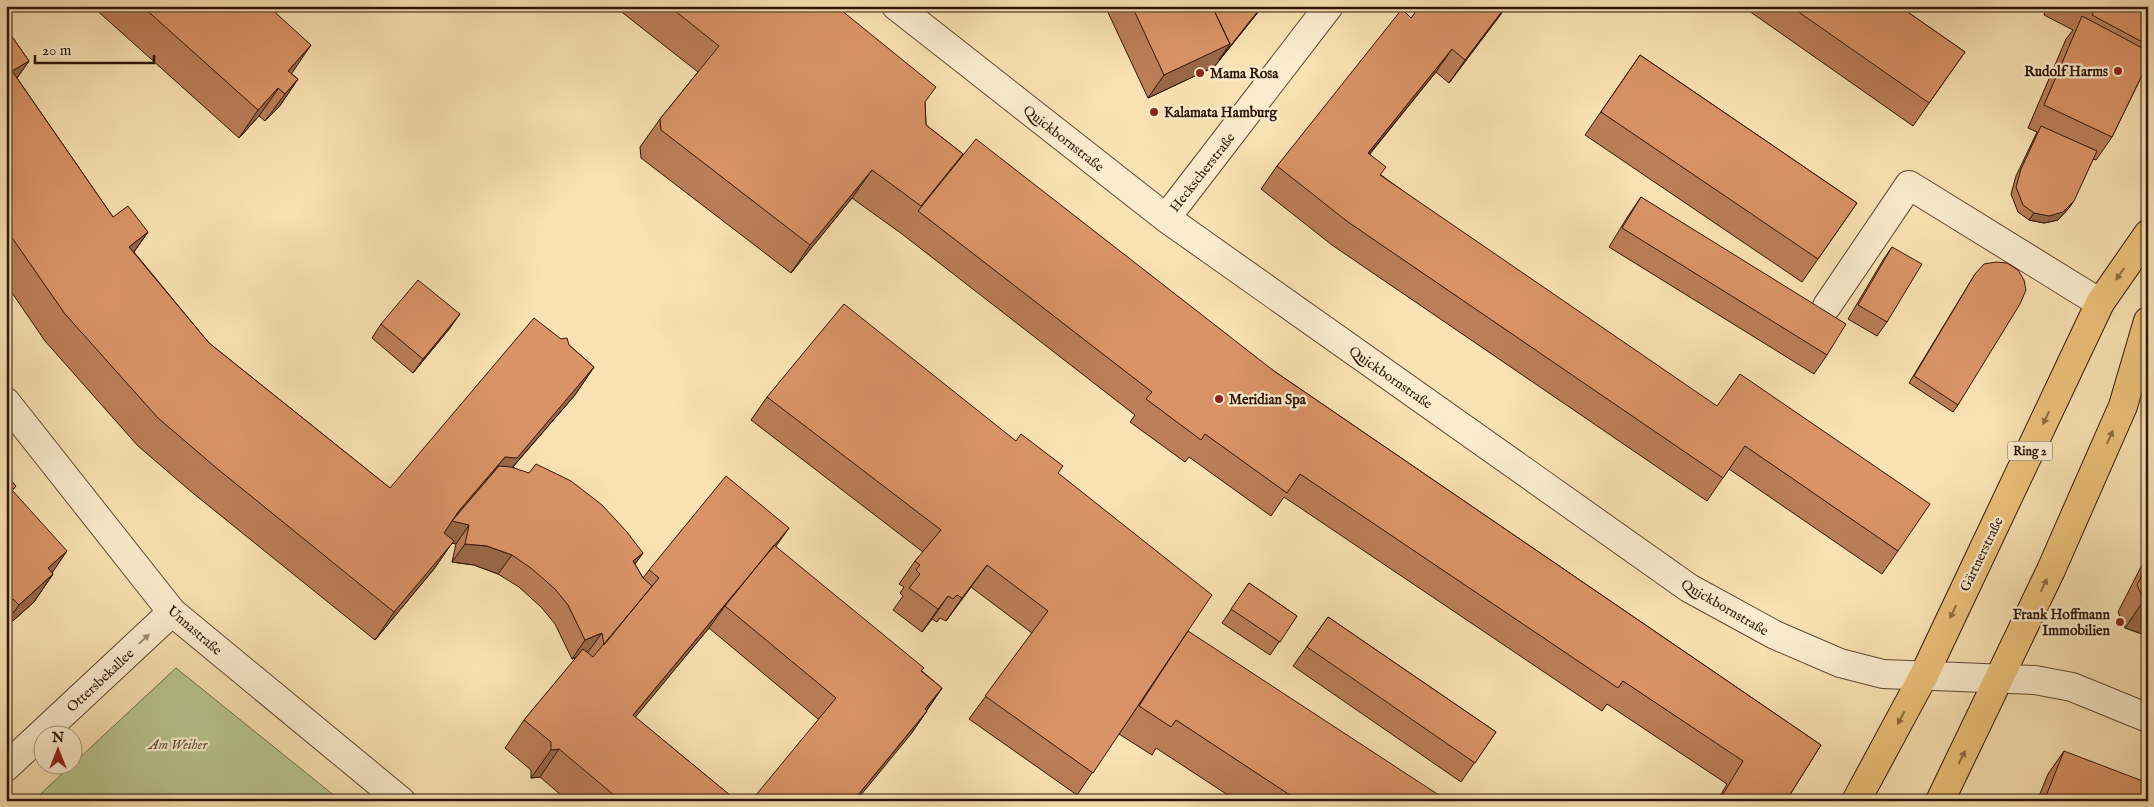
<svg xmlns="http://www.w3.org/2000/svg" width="2154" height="807" viewBox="0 0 2154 807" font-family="'IM FELL English',serif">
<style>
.green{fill:#b8c490;stroke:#746c4c}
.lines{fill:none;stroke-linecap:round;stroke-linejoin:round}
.minor-casing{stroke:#614732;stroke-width:30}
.major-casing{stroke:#2f1408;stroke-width:30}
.minor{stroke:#faeccd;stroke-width:28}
.major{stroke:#ecc079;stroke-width:28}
.wall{fill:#bb7e58;stroke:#2f1408}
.shaded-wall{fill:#986747;stroke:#2f1408}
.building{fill:#d99366;stroke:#2f1408}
.oneway{fill:#8e6a40}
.oneway2{fill:#9f8b74}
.poi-dot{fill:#8f2418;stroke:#faeccd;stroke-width:2}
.labels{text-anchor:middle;stroke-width:4.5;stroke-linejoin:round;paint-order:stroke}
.shield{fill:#faeccd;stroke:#6c5543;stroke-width:1}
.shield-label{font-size:12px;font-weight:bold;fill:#2f1408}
.poi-label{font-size:14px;font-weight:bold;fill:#2f1408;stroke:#faeccd;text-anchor:start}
.street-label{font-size:14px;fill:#2f1408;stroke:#faeccd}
.park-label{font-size:14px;font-style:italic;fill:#5f5238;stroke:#faeccd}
</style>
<rect width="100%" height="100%" fill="#f8e1b2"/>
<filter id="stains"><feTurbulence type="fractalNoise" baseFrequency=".004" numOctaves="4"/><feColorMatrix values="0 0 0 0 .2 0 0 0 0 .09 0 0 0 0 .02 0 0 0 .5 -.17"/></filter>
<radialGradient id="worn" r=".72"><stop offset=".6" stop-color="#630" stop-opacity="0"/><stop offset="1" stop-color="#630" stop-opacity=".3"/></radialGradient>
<path class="green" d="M176,668L341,801H33Z"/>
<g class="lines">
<g class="minor-casing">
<path id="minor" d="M896,6L1166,218L1689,588L1775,635L1840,663L1883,674L2035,680L2072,687L2148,718
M1166,218L1329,6
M1827,306L1909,185L2100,303
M6,402L172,612L401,801
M6,767L172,612"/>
</g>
<g class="major-casing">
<path id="major" d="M1856,801L1924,675L2100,303L2148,234
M1940,801L2051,570L2123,406L2148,321"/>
</g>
<use href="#minor" class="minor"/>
<use href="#major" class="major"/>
</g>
<path class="wall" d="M92,6H268L291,73L298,79L279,107L265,121L259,116L239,138Z
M614,6H836L925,103L926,125L963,154L951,171L1274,371L1821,745L1786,801H1717L1727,784L1607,704L1602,711L1284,497L1271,516L1189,457L1185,462L1130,422L1135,415L902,234L852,198L791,273L641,158L640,147L660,119L698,72Z
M1105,6H1263L1214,67L1148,98Z
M1417,6H1507L1449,83L1436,72L1370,154L1381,175L1898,551L1882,574L1729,469L1707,501L1332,245L1261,189L1277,166L1411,18L1415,13L1413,12Z
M1742,6H1899L1965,52L1913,126Z
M2047,6H2148V63L2112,137L2096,160L2093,159L2069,208L2058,220L2044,223L2029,220L2018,212L2011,194L2016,176L2037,132L2028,128L2066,39L2073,30L2044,15Z
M6,28L29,61L17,78L113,217L148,232L134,252L209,343L390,488L569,345L594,367L575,395L513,467L643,553L635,564L643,578L649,570L776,547L942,688L911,734L818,719L709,628L635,717L737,801H568L540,777L531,778V770L505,748L524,720L577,657L572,659L555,624L542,608L519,587L498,574L474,565L452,562L456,544L452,543L434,569L375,640L194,494L138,446L45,341L6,284Z
M1640,55L1857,203L1802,282L1585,135Z
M1641,197L1827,355L1814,374L1609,247L1628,216Z
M1892,247L1887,322L1877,336L1848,319L1883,260Z
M1975,274L1958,405L1953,412L1909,383Z
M381,324L450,328L413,373L372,338Z
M767,397L1016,441L1058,473L1177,646L1448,801H1237L1156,748L1152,755L1119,734L1149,689L1077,795L969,719L1032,633L971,587L946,621L940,618L937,622L932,619L922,632L893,610L903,596L900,593L904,587L899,584L915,561L923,552L751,420Z
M6,475L16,486L12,491L53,574L34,602L6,627Z
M2148,553V636L2125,628L2118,612Z
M1249,583L1297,616L1270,655L1222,623Z
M1328,617L1496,732L1461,782L1293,666Z
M2064,751L2148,801H2037L2048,774Z"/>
<path class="shaded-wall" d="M1262,6H1263L1214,67L1148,98L1164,75Z
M1506,6H1507L1449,83L1465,60Z
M311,45L292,73L278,89L259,116L239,138L258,110L288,71Z
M1452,49L1436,72L1352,175L1368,153Z
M29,61L9,89L12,71Z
M298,79L279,107L265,121L285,94Z
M872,170L852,198L791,273L810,245Z
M2074,201L2069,208L2058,220L2044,223L2029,220L2034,213Z
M148,232L128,260L129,247Z
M460,314L450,328L413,373L423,359Z
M594,367L575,395L497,485L456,544L452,543L434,569L375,640L394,612L438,540L458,512L505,457Z
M789,528L769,556L725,606L709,628L614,743L633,715Z
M465,544L487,546L512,555L498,574L474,565L452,562Z
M67,551L48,579V568Z
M643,553L629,572L633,561Z
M987,565L971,587L946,621L962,598Z
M53,574L34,602L6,627V623L19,605Z
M948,596L932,619L922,632L938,609Z
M13,599L6,609V606Z
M2144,600L2148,601V636L2125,628Z
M602,633L588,652L572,659L585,640Z
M942,688L926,711L925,709Z
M927,711L911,734L856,801H853Z
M559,749L540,777L531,778L551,750Z"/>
<path class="building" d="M142,6H268L311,45L288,71L298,79L285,94L278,88L258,110Z
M669,6H836L936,87L925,102L926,125L963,154L921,206L872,170L810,245L661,130L660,119L719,46Z
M1132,6H1212L1230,44L1164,75Z
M1212,6H1262L1219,60L1230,44Z
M1420,6H1506L1465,60L1452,49L1368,153L1386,167L1380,175L1717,406L1740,374L1930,504L1898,551L1745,446L1723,478L1348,222L1277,166L1402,9L1411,18Z
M1790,6H1899L1965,52L1929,103Z
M2097,6H2148V45L2092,15Z
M2082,16L2148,51V63L2112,137L2044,105Z
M6,28L29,61L12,71L113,217L128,206L148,232L129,247L209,343L390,488L534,318L561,339L567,338L569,345L594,367L517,458L505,457L458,512L444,533L454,541L394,612L214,466L158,418L65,314L6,229Z
M1640,55L1857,203L1818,259L1601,112Z
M2041,126L2097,151L2074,201L2063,212L2049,216L2034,213L2023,205L2016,187L2021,169Z
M976,139L1274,371L1821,745L1786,801H1719L1743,761L1623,681L1618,688L1300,474L1287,493L1205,434L1201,440L1146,399L1152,392L918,211Z
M1641,197L1846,324L1827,355L1622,228Z
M1892,247L1922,264L1887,322L1858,305Z
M1996,262L2007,263L2018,270L2024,280L2026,290L2020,304L1958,405L1914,376L1975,274L1984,264Z
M418,280L460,314L423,359L381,324Z
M844,304L1016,441L1021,434L1063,466L1058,473L1212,595L1093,773L985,696L1048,611L987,565L962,598L957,595L953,599L948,596L938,609L909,588L920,574L916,570L920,565L915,561L941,530L767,397Z
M536,464L571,481L602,505L627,532L643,553L633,561L643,578L652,586L604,645L602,633L585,640L568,605L555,589L532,569L512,555L487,546L465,544L469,525L452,521L499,466L511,467L529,473Z
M6,475L16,486L12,490L67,551L48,568L53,574L19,605L13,599L6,606Z
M726,476L789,528L633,715L737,801H621L559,749L551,750V742L524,720L583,649L593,657L659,578L649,570Z
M774,545L924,668L921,671L942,688L925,709L927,711L853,801H751L836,698L725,606Z
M2148,564V601L2144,600L2137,585Z
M1249,583L1297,616L1280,642L1231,609Z
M1328,617L1496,732L1475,763L1307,647Z
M1188,631L1448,801H1299L1176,720L1171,727L1139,706Z
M2064,751L2148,783V801H2044Z"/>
<defs><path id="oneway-solid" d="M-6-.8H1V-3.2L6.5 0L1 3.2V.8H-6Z" transform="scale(1.25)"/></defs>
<g class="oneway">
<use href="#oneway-solid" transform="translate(2120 274) rotate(125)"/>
<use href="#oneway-solid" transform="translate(2046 418) rotate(115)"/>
<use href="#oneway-solid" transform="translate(2110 437) rotate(-66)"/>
<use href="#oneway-solid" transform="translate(2044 585) rotate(-65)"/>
<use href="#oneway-solid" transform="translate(1953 612) rotate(115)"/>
<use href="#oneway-solid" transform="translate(1901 718) rotate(118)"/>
<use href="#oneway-solid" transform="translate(1962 757) rotate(-64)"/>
</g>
<use class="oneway2" href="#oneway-solid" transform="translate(144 639) rotate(-43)"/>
<g class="poi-dot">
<circle cx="2118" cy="71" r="5"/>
<circle cx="1200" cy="73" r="5"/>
<circle cx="1154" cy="112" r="5"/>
<circle cx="1219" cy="399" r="5"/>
<circle cx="2120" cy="622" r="5"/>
</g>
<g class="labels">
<rect class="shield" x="2007.5" y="441.5" width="45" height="19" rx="4"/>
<g class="shield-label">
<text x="2030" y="455">Ring 2</text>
</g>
<g class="poi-label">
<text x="2108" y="76" text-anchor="end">Rudolf Harms</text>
<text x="1210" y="78">Mama Rosa</text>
<text x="1164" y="117">Kalamata Hamburg</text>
<text x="1229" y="404">Meridian Spa</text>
<text x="2110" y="619" text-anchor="end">Frank Hoffmann<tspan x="2110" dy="16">Immobilien</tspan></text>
</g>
<g class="street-label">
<text transform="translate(1064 138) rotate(38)" y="5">Quickbornstraße</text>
<text transform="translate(1202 172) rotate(-52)" y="5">Heckscherstraße</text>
<text transform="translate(1391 377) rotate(35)" y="5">Quickbornstraße</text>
<text transform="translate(1981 554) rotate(-64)" y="5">Gärtnerstraße</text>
<text transform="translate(1725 607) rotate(30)" y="5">Quickbornstraße</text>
<text transform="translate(195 630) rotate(41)" y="5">Unnastraße</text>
<text transform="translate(100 680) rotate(-43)" y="5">Ottersbekallee</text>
</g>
<g class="park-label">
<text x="178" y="749">Am Weiher</text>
</g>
</g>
<rect width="2154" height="807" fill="none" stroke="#f8e1b2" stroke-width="25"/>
<rect x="8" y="8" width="2139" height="792" fill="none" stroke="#2f1408" stroke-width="2.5"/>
<rect x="12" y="12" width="2129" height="782" fill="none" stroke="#2f1408"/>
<g transform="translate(58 750)"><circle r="24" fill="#faeccd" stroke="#a9967e"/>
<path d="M0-4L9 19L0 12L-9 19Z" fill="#8f2418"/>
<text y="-8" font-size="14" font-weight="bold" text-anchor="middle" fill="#2f1408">N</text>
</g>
<path d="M35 55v8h119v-8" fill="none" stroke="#2f1408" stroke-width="2.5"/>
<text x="42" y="55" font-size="15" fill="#2f1408" stroke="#faeccd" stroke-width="4" paint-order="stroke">20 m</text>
<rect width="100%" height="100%" filter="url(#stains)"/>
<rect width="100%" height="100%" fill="url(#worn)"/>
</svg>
